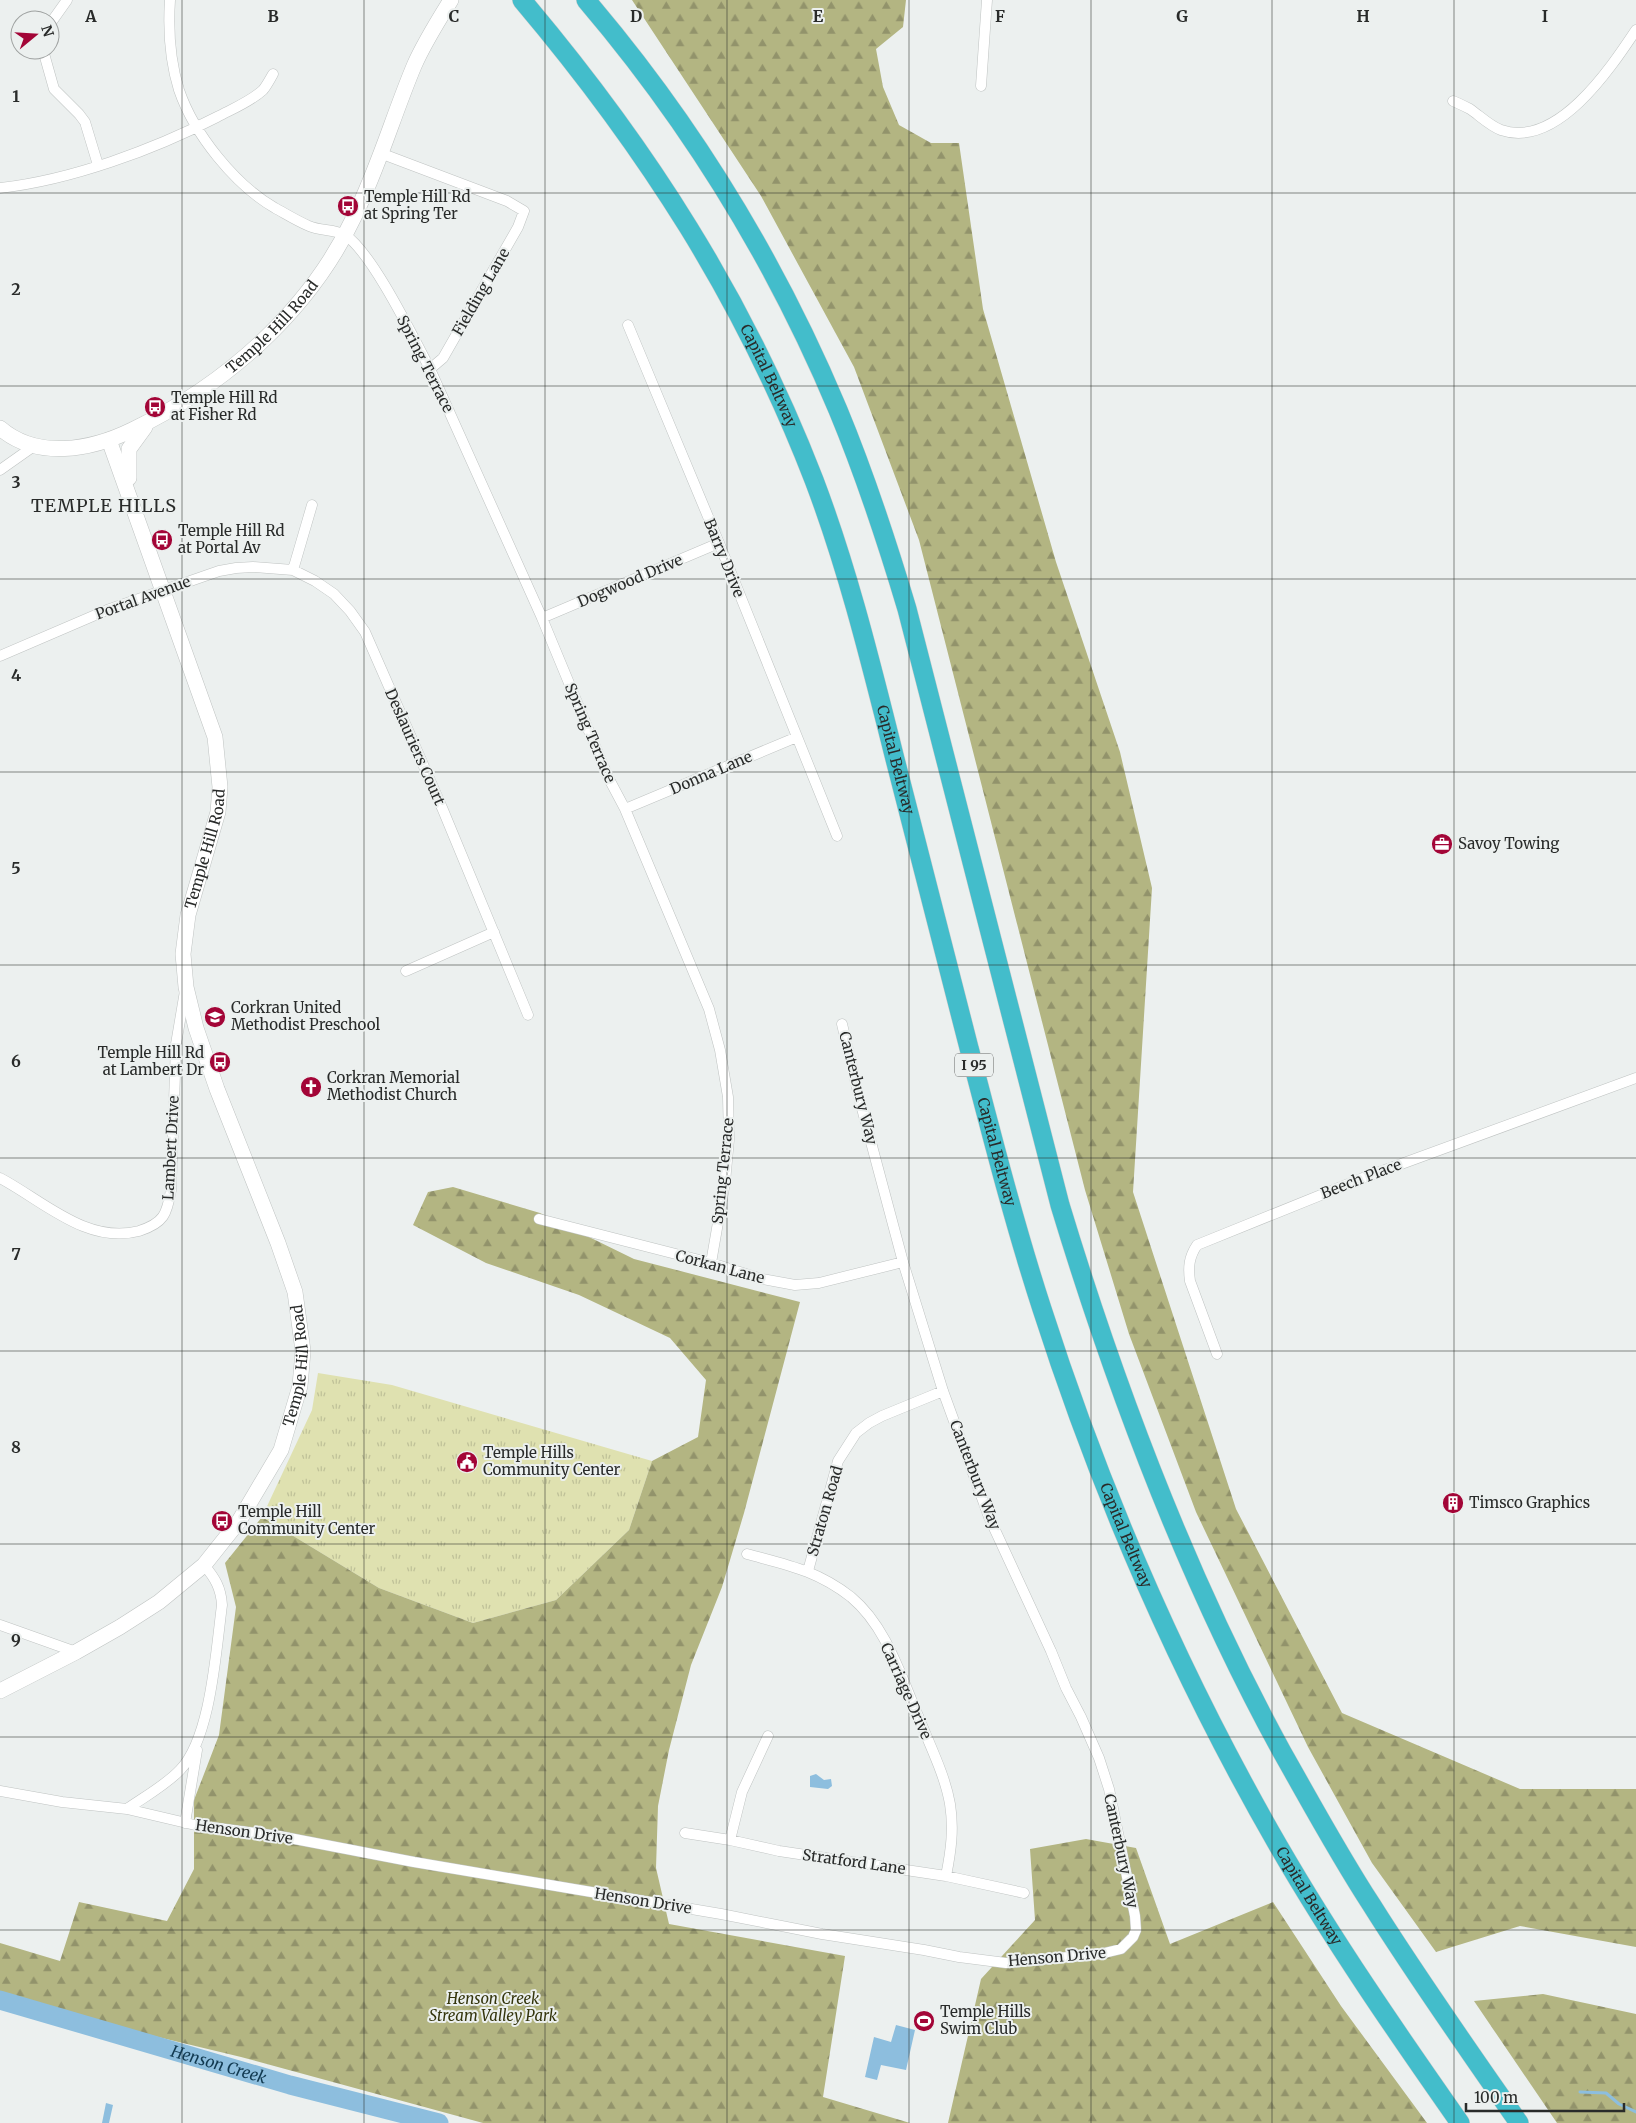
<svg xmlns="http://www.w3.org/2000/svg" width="1636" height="2123" viewBox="0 0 1636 2123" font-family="Merriweather,serif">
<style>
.grass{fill:url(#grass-tufts)}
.forest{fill:url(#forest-firs)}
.water{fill:#8dbede}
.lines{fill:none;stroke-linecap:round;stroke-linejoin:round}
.stream{stroke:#8dbede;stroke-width:3}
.river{stroke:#8dbede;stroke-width:19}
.street-casing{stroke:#bfc3c2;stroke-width:11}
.secondary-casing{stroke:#bfc3c2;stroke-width:16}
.highway-casing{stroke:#ccc;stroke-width:20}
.street{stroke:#fff;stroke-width:10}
.secondary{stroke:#fff;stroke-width:15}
.highway{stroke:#43bdcb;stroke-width:19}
.grid{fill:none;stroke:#292b2a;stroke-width:1;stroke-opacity:0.55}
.labels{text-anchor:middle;stroke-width:4;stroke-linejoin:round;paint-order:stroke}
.shield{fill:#ecf0ef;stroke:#646665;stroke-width:1}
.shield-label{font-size:14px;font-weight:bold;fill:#292b2a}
.poi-label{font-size:15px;fill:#292b2a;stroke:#ecf0ef;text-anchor:start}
.street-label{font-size:15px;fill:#292b2a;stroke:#ecf0ef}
.park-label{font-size:15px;font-style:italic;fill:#34350c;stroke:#ecf0ef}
.water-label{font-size:16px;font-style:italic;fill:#113950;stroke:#ecf0ef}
.quarter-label{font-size:18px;letter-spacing:1px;fill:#292b2a;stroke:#ecf0ef}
.grid-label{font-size:16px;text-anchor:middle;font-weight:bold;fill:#292b2a;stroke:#ecf0ef;stroke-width:4;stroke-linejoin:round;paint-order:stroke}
</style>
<defs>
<pattern id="grass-tufts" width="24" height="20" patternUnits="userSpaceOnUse" patternTransform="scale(1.25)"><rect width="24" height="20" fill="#dfe1b0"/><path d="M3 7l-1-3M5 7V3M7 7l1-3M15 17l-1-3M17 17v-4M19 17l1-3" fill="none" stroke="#bfc198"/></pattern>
<pattern id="forest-firs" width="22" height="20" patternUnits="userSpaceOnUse" patternTransform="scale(1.25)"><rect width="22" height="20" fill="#b3b582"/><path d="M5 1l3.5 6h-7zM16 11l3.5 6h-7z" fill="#92936b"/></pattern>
</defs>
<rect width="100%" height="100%" fill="#ecf0ef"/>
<path class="grass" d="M318,1373L392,1385L652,1461L629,1530L556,1600L473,1623L379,1588L262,1517L312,1410Z"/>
<path class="forest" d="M632,0H906L903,27L876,49L883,87L899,125L931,143H959L983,309L1056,562L1120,752L1152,888L1133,1192L1236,1509L1342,1713L1520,1789H1636V1947L1520,1926L1436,1952L1372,1863L1308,1747L1196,1512L1129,1334L1085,1190L919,540L854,367L761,196Z
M453,1187L540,1213L634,1259L800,1302L744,1513L722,1587L691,1665L669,1750L658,1806L656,1868L669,1924L845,1956L823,2097L910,2123H483L241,2057L0,1999V1943L60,1961L79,1902L167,1921L194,1869V1800L219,1735L236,1607L225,1563L262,1517L379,1588L473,1623L556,1600L629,1530L652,1461L698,1437L706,1380L670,1338L579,1295L486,1263L413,1225L428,1192Z
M1086,1839L1136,1848L1170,1944L1273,1902L1341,2006L1427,2123H948L981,1979L1035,1920L1030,1849Z
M1543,1994L1636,2014V2123H1557L1474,2001Z"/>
<path class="water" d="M816,1774L824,1780L831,1779L832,1786L828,1789L810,1787V1776Z
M896,2025L915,2030L906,2070L881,2065L877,2080L865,2077L874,2037L891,2042Z
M106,2103L113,2105L109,2123H102Z"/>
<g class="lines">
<path class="stream" d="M1580,2092L1606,2093L1619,2104L1636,2112"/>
<path class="river" id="s1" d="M0,2000L290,2085L439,2123"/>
<g class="street-casing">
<path id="street" d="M170,0C168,30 170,61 179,90C194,134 235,185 275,208C286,214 297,221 309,226C320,231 335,229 345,235C372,252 414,339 430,369L542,618L608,777L625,809L709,1009L720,1050L728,1097L729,1139L725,1182L711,1263
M50,24L67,0
M43,50L54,89L79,114L85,122L98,165
M981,86L987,0
M1453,101C1458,103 1464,106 1470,109C1480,116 1490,126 1501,130C1557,149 1610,69 1636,30
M380,153L507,201L524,211L518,227L443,358L430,369
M0,188C71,180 153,150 217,117C232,109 250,102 263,90C267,85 270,79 273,74
M628,325L719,543L837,836
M0,470L34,446
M293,570L312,505
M542,618L719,543
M0,656L107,610L219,571L236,568L253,567L293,570L315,581L334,594L350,611L365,632L443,810L528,1015
M625,809L797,737
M406,971L494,932
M0,1178C42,1200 87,1245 139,1231C164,1223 167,1214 171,1190L176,1044L185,991
M539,1219L711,1263L762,1279L795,1285L819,1283L903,1262
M1217,1354L1190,1281C1188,1267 1189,1257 1197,1245L1363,1178L1636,1078
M747,1554C787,1565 816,1570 851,1597C887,1627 901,1677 919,1718C930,1746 945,1775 950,1804C954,1829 951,1851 946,1876
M808,1571L838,1461L856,1433L869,1423L882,1416L943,1391
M0,1625L76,1652
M0,1791L62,1802L127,1809C144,1797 166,1785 180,1770C211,1738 216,1650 222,1605C221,1588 215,1578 204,1565
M127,1809L195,1825L279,1836L414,1862L721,1914L822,1934L924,1950L959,1957L1006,1963L1100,1954L1121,1949L1133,1937L1136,1930L1135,1916L1109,1789L1099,1758L1081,1717L1066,1688L1051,1651L989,1517L943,1391L903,1262L860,1101L842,1024
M185,1823L197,1750
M685,1833L730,1840L779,1851L946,1876L1024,1893
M730,1840L742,1792L768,1736"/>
</g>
<g class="secondary-casing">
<g id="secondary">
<path id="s2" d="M0,428C37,460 91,450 132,430C225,385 309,312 354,217C378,169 393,116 414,66C424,43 438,21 451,0"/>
<path d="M129,478V449L145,427"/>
<path id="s3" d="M0,1691L76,1652L120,1627L159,1602L204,1565L239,1521L281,1450L300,1386L303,1351L295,1292L278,1243L217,1089L196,1028L186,987L183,954L188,915L218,812L220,787L215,737L109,440"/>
</g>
</g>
<g class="highway-casing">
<g id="highway">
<path id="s4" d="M522,0C647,148 744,299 814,480C849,572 872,668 896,763C921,858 945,953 969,1048C992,1136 1014,1223 1042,1309C1102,1496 1181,1677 1279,1847C1334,1942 1397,2033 1460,2123"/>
<path d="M586,0C690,122 776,262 838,410C865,475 887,542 907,609L1060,1205C1117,1393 1187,1579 1282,1752C1311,1803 1339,1855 1371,1904C1418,1979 1469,2051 1519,2123"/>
</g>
</g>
<use href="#street" class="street"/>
<use href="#secondary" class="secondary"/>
<use href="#highway" class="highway"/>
</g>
<path class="grid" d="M182,0V2123M364,0V2123M545,0V2123M727,0V2123M909,0V2123M1091,0V2123M1272,0V2123M1454,0V2123M0,193H1636M0,386H1636M0,579H1636M0,772H1636M0,965H1636M0,1158H1636M0,1351H1636M0,1544H1636M0,1737H1636M0,1930H1636"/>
<defs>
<g id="bus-disc" transform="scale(1.125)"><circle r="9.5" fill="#a30537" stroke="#ecf0ef"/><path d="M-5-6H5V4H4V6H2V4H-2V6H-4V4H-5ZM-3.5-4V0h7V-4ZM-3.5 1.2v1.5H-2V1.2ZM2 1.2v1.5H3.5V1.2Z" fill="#fff"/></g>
<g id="office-disc" transform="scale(1.125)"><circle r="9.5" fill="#a30537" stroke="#ecf0ef"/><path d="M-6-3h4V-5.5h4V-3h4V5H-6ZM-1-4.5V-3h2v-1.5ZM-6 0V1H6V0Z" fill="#fff"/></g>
<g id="school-disc" transform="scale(1.125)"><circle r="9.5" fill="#a30537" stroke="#ecf0ef"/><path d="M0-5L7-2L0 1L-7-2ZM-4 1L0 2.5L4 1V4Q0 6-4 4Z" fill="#fff"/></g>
<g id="church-disc" transform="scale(1.125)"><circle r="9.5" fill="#a30537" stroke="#ecf0ef"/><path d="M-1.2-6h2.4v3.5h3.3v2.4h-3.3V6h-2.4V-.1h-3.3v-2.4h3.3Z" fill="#fff"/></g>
<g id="civic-disc" transform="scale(1.125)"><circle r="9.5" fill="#a30537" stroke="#ecf0ef"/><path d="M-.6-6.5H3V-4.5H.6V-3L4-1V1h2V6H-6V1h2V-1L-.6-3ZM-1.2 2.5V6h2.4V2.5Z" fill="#fff"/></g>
<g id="building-disc" transform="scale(1.125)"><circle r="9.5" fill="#a30537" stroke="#ecf0ef"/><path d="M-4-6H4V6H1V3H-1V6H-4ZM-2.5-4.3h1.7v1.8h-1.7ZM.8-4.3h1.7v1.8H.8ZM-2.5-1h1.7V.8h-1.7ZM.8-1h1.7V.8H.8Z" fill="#fff"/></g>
<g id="stadium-disc" transform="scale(1.125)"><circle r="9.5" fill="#a30537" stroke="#ecf0ef"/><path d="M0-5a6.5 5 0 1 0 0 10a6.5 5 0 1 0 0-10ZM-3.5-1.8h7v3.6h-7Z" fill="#fff"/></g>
</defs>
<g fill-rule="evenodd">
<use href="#bus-disc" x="348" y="206"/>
<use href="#bus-disc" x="155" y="407"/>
<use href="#bus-disc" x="162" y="540"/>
<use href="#office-disc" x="1442" y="844"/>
<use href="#school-disc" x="215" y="1017"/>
<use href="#bus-disc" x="220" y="1062"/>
<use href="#church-disc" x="311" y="1087"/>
<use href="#civic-disc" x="467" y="1462"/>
<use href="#building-disc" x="1453" y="1503"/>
<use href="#bus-disc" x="222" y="1521"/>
<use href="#stadium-disc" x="924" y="2021"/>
</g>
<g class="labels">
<rect class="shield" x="955" y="1053.5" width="38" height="23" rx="4"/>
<g class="shield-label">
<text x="974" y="1070">I 95</text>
</g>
<g class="poi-label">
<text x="364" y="202">Temple Hill Rd<tspan x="364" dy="17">at Spring Ter</tspan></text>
<text x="171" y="403">Temple Hill Rd<tspan x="171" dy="17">at Fisher Rd</tspan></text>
<text x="178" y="536">Temple Hill Rd<tspan x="178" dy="17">at Portal Av</tspan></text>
<text x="1458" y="849">Savoy Towing</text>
<text x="231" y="1013">Corkran United<tspan x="231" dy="17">Methodist Preschool</tspan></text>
<text x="204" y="1058" text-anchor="end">Temple Hill Rd<tspan x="204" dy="17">at Lambert Dr</tspan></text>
<text x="327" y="1083">Corkran Memorial<tspan x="327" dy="17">Methodist Church</tspan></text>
<text x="483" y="1458">Temple Hills<tspan x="483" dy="17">Community Center</tspan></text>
<text x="1469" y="1508">Timsco Graphics</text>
<text x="238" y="1517">Temple Hill<tspan x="238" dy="17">Community Center</tspan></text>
<text x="940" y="2017">Temple Hills<tspan x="940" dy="17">Swim Club</tspan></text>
</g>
<g class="street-label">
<text transform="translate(481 292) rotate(-60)" y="5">Fielding Lane</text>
<text dy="5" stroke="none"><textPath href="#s2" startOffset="315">Temple Hill Road</textPath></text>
<text transform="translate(425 364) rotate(63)" y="5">Spring Terrace</text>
<text dy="5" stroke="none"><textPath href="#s4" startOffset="451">Capital Beltway</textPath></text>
<text transform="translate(724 558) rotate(68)" y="5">Barry Drive</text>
<text transform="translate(630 581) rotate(-23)" y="5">Dogwood Drive</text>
<text transform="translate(143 598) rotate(-20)" y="5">Portal Avenue</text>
<text transform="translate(590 733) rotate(67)" y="5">Spring Terrace</text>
<text transform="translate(415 747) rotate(66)" y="5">Deslauriers Court</text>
<text dy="5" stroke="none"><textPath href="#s4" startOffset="856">Capital Beltway</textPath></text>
<text transform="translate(711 773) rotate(-23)" y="5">Donna Lane</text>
<text dy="5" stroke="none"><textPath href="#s3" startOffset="1006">Temple Hill Road</textPath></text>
<text transform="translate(858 1088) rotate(76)" y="5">Canterbury Way</text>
<text transform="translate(171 1148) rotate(-87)" y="5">Lambert Drive</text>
<text dy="5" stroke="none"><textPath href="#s4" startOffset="1261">Capital Beltway</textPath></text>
<text transform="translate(723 1171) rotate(-84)" y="5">Spring Terrace</text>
<text transform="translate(1361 1179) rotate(-21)" y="5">Beech Place</text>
<text transform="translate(720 1267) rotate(15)" y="5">Corkan Lane</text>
<text dy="5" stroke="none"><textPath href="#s3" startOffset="466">Temple Hill Road</textPath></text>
<text transform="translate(975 1475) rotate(69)" y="5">Canterbury Way</text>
<text transform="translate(825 1511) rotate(-74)" y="5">Straton Road</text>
<text dy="5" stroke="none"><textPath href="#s4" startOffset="1666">Capital Beltway</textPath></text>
<text transform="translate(906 1691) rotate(66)" y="5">Carriage Drive</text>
<text transform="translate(244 1832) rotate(8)" y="5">Henson Drive</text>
<text transform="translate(1121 1851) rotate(78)" y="5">Canterbury Way</text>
<text transform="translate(854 1862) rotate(8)" y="5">Stratford Lane</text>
<text dy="5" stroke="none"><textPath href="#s4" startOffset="2071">Capital Beltway</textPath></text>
<text transform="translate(643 1901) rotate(9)" y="5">Henson Drive</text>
<text transform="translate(1057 1957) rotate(-5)" y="5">Henson Drive</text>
</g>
<g class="park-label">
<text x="493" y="2004">Henson Creek<tspan x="493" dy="17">Stream Valley Park</tspan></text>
</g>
<g class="water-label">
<text dy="6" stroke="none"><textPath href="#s1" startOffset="228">Henson Creek</textPath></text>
</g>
<g class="quarter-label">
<text x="104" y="512">TEMPLE HILLS</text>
</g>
</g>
<g class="grid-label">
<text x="91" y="22">A</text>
<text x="273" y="22">B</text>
<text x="454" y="22">C</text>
<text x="636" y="22">D</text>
<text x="818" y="22">E</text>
<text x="1000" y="22">F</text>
<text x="1182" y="22">G</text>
<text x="1363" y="22">H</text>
<text x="1545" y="22">I</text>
<text x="16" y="102">1</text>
<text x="16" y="295">2</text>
<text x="16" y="488">3</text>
<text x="16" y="681">4</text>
<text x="16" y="874">5</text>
<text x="16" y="1067">6</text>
<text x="16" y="1260">7</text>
<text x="16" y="1453">8</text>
<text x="16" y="1646">9</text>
</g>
<g transform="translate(35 35) rotate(72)"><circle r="24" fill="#ecf0ef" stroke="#9ea1a0"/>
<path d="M0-4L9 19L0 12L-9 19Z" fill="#a30537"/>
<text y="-8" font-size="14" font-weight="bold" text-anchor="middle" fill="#292b2a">N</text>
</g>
<path d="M1466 2103v8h158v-8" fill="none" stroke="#292b2a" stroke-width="2.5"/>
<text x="1474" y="2103" font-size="15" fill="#292b2a" stroke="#ecf0ef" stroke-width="4" paint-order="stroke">100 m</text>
</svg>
